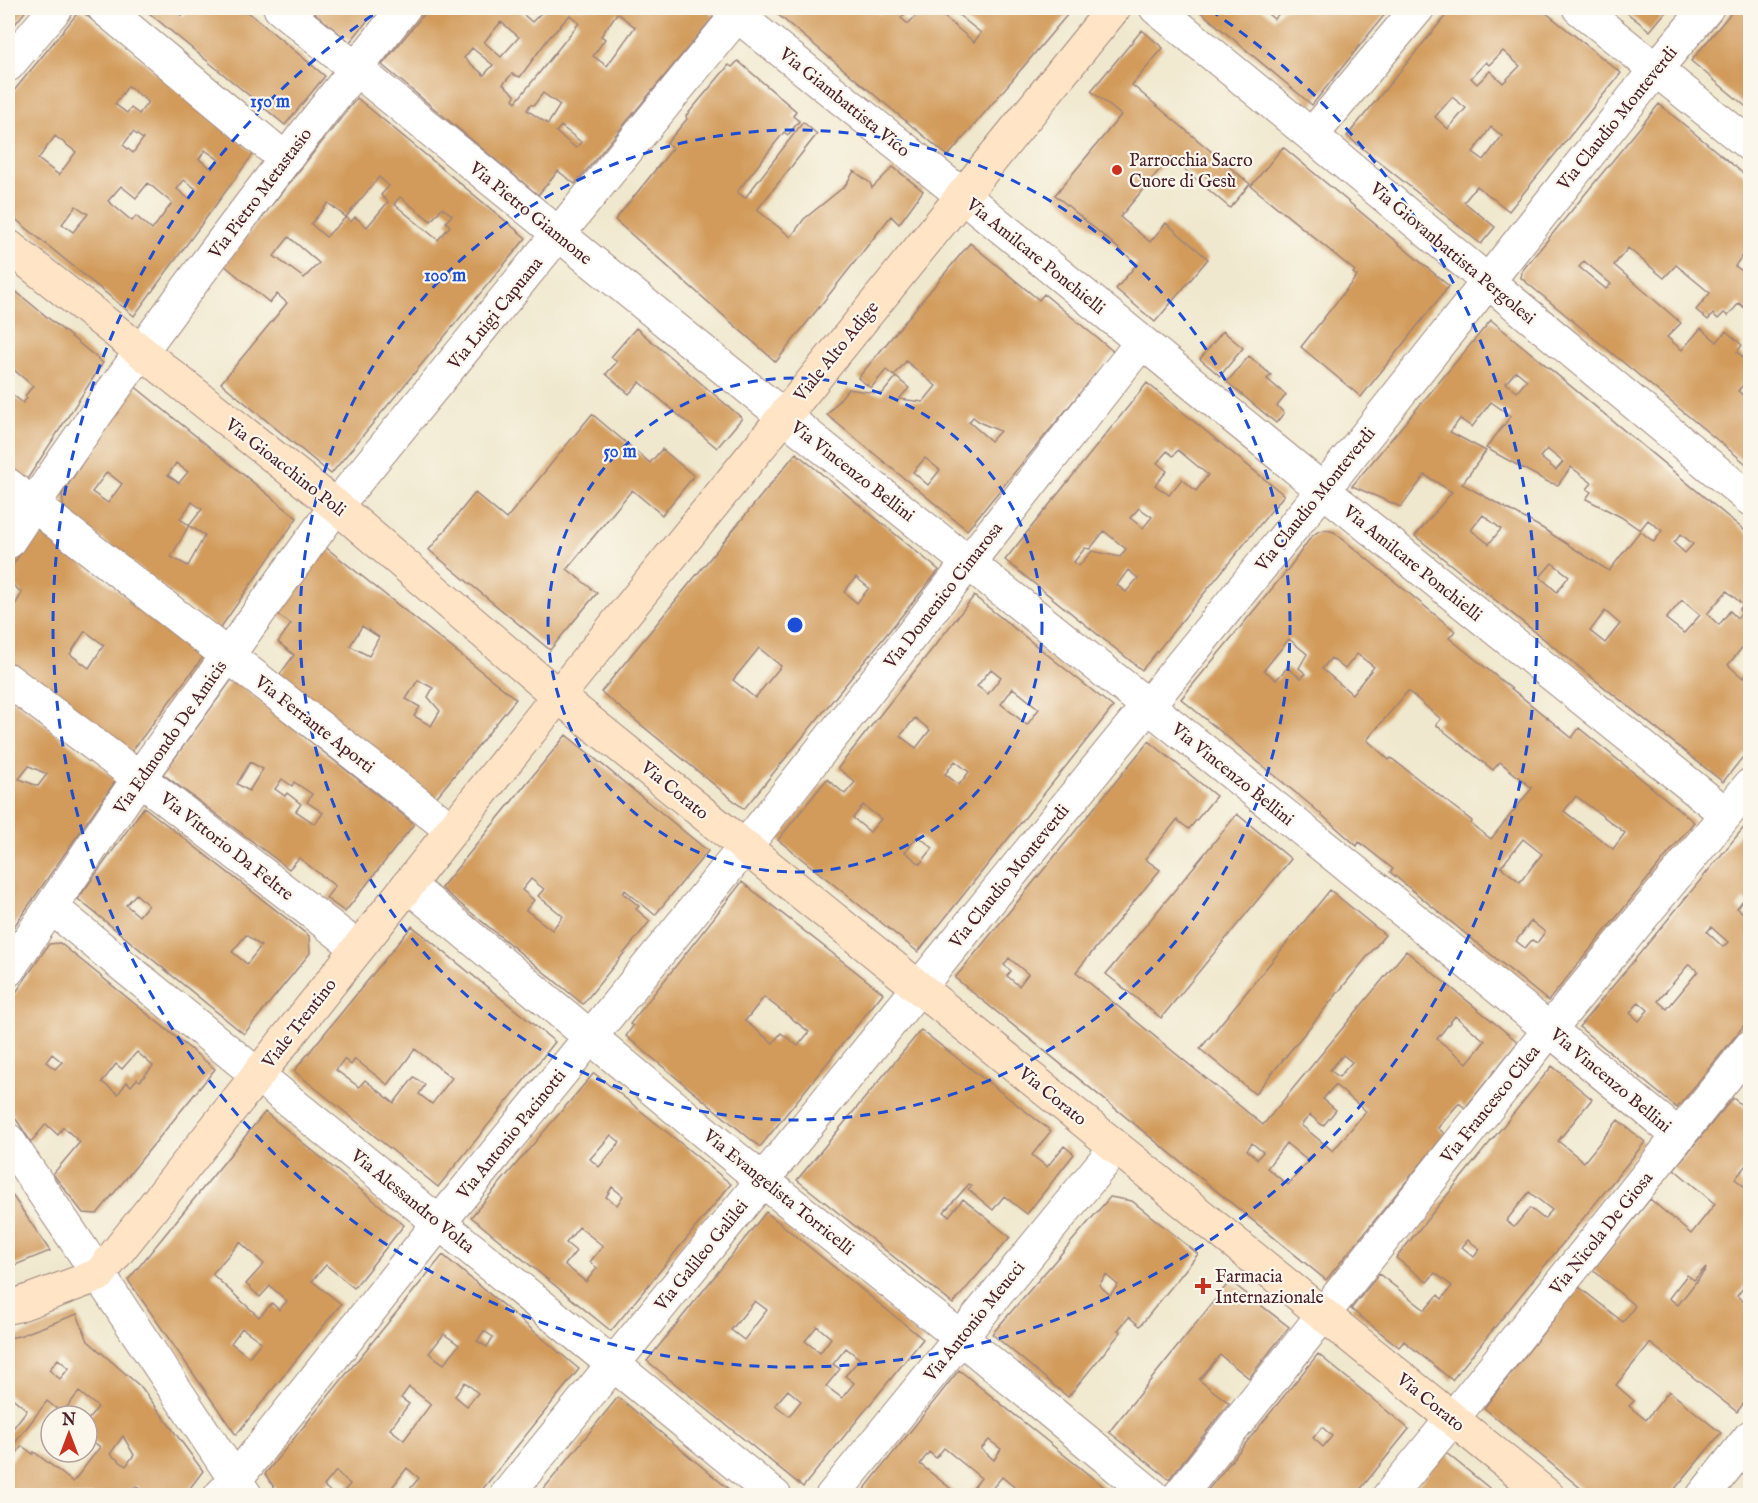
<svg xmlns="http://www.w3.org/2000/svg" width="1758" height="1503" viewBox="0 0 1758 1503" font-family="'IM FELL English',serif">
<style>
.building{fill:#d29b5c;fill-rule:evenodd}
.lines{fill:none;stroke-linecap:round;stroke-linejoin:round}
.street-casing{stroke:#9d847c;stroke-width:35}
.secondary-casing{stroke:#9d847c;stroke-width:35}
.street{stroke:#fff;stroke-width:33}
.secondary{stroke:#ffe4c6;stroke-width:33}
.ring{fill:none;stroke:#1d4ed8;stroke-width:3;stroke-dasharray:10 8}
.poi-dot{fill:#c8321e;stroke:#fbf7ec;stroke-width:2}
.labels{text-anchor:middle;stroke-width:4.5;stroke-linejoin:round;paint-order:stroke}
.street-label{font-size:18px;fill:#4a1f2b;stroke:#fbf7ec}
.poi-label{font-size:18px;fill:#4a1f2b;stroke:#fbf7ec;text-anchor:start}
.centre{fill:#1d4ed8;stroke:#fbf7ec;stroke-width:3}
.ring-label{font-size:18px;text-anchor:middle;font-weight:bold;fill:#1d4ed8;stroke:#fbf7ec;stroke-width:4.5;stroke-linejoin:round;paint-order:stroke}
</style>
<rect width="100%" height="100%" fill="#fbf7ec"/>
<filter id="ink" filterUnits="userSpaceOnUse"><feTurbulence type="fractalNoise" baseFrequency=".0167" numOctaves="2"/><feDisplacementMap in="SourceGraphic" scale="12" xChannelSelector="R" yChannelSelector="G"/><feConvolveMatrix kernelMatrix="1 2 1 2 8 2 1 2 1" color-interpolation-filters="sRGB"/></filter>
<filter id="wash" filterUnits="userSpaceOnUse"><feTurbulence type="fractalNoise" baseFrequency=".008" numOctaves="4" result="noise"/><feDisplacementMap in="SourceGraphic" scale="24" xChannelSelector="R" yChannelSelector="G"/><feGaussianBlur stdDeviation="1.35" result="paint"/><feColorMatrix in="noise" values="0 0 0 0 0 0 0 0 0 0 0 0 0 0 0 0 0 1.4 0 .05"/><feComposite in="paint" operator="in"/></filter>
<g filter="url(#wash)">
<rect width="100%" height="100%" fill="#f0e8ce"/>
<g id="blocks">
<path class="building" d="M8,8H28L8,33Z
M143,8H171L182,16L189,8H243L325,76L285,125Z
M308,8H378L350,42Z
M429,8H516L532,22L546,8H706L714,16L575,184L558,171L538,195L382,65ZM617,13L635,27L607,66L593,56L605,39L601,36ZM570,15L579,23L516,102L513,99L515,95L503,84L512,74L520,77L548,39ZM501,22L519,37L501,57L484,42ZM472,48L493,65L484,75L464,58ZM543,93L560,105L548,124L527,110L530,105H534ZM561,126L581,142L576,148L556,132Z
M770,8H872L880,14L885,8H910L901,18L908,24L923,8L933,16L937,11L974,42L981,33L950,8H1073L948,156Z
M1196,8H1261L1274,19L1284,8H1390L1312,105Z
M1452,8H1540L1621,73L1509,211L1477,186L1464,202L1495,227L1481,244L1347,136ZM1503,51L1520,66L1503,83L1490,71L1477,84L1471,78L1486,62L1489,65ZM1452,97L1466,108L1448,129L1435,117ZM1491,127L1502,136L1484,160L1473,152Z
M1621,8H1669L1650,31Z
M1735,8H1750V110L1691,61Z
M80,10L254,153L134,316L8,213V98ZM128,86L148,102L139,114L131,108L127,113L115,104ZM133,132L143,139L133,153L123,145ZM55,136L76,152L59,175L38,159ZM205,150L219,160L212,169L199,159ZM184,180L196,189L189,199L177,189ZM148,183L172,203L152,230L136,216L132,221L108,201L121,186L136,198ZM76,206L88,214L73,232L62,224Z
M1142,30L1163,48L1132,85L1250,184L1230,208L1170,157L1120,217L1150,242L1166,223L1208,259L1155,322L1116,289L1137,264L1055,195L1121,115L1091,91Z
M738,61L796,111L793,116L799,121L788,135L784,132L737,192L745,198L803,122L817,134L757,210L791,237L804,219L845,186L854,171L870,183L872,188L893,167L923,191L899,224L891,216L776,362L615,220L673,148L667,143L687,119L686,116L729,65L732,67Z
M357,98L526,238L331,474L221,383L287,303L277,294L270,303L224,265ZM379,177L389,186L381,195L388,202L367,227L355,217L351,222L346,217L326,237L311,224L328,203L346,217ZM400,197L431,221L442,208L452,215L446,222L450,226L438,240L394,204ZM289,237L319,263L304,278L274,256Z
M1659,104L1750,179V244L1735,266L1744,272L1750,263V313L1739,303L1728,316L1724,313L1718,319L1713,314L1708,320L1696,310L1710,293L1676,265L1664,278L1628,248L1614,265L1681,323L1667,337L1682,350L1701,328L1717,342L1726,331L1742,345L1737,352L1750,363V377L1738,391L1750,401V467L1521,278L1522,271ZM1584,261L1611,284L1606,289L1579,267Z
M1283,147L1449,286L1361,397L1301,347L1357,276L1353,273L1355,271L1251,186Z
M970,243L1039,300L1044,294L1114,352L967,530L827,415L848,389L882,394L896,377L909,388L899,399L923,402L936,386L906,361L894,376L886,370L871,388L858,378ZM973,417L981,423L1000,431L991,441L969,422ZM925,458L940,470L928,485L913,472Z
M8,285L103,363L26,481L8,466V391L23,403L27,398L25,396L33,386L8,365Z
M1491,320L1750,535V649L1745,644L1728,665L1743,678L1750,669V748L1723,782L1415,536L1452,492L1425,475L1401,507L1352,486ZM1516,371L1527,380L1517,392L1506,383ZM1491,402L1511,416L1486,448L1548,482L1558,485L1571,467L1592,483L1587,489L1591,492L1586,499L1621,517L1640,530L1648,520L1662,531L1654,542L1640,531L1609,571L1542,528L1462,484L1486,451L1450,432L1460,419L1472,427ZM1547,449L1563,462L1556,470L1540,457ZM1483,515L1501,529L1489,544L1471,530ZM1681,534L1693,544L1685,553L1674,543ZM1552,563L1569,576L1557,592L1540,577ZM1727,591L1743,605L1739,610L1742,613L1737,618L1730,611L1719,625L1707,614ZM1682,600L1700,615L1684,633L1666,619ZM1605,611L1620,624L1605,643L1590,631Z
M636,328L742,418L717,448L640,382L629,394L606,374L617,362L611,357Z
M1223,331L1243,348L1220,376L1200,359Z
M1249,356L1271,375L1267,379L1286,395L1277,406L1284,413L1276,423L1227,382Z
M1147,383L1284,495L1142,670L1005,560ZM1178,450L1208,475L1196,491L1182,479L1169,495L1155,485L1167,471L1157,463L1167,451L1173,456ZM1139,508L1152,517L1143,528L1130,518ZM1104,531L1126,549L1120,557L1092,551L1079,566L1074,562L1085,548L1090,549ZM1128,570L1138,578L1126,592L1117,585Z
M133,385L297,518L219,630L64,510L62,494ZM176,463L188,472L179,483L168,475ZM107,472L122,484L108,503L92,492ZM192,502L202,509L189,526L205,535L188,566L171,557L189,525L180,519Z
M592,414L650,463L662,449L694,476L662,515L632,490L567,569L597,593L550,650L429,550L475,493L506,519Z
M796,453L939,570L744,809L601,692ZM856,577L869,588L857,603L844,592ZM759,648L781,666L755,698L733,680Z
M36,528L203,657L129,755L8,660V617L22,593L8,581V573ZM85,631L104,645L89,668L70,654Z
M1327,530L1334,532L1455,631L1449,638L1572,738L1579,728L1694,822L1548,1001L1390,872L1393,869L1359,842L1357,846L1313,807L1181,699L1289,568L1311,537L1319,531ZM1289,639L1307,654L1299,668L1306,674L1301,678L1287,668L1276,680L1264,670ZM1357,654L1374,667L1352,694L1322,669L1331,658L1345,669ZM1408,691L1441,719L1436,725L1493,770L1500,762L1532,788L1491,839L1471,824L1472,821L1391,758L1389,760L1367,740ZM1576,796L1625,833L1613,849L1564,811ZM1523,839L1542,854L1520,882L1501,867ZM1531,921L1545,932L1537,943L1532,940L1525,948L1516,941Z
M324,546L516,699L435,799L278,677L294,655L278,642L291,624L275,613ZM362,626L379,637L369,656L350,646ZM418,680L433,688L428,697L440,711L431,726L414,716L420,707L406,699Z
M974,596L1113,707L918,952L778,840L827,779L845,794L855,782L838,768ZM991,669L1001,677L988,694L977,686ZM1013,688L1039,709L1027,725L1001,704ZM915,718L930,730L916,748L900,736ZM955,761L969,772L959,785L945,774ZM863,805L881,819L870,832L853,818ZM918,836L933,848L920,864L905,852Z
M232,679L414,824L345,912L326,898L335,886L299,858L289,869L163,774ZM250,762L263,769L249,791L237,784ZM282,779L292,786L294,782L312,794L307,802L323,813L315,824L296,811L301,804L287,793L285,796L275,789Z
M8,696L116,780L8,935ZM29,766L47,774L38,786L19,779Z
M566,735L708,851L655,915L625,890L623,893L639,906L636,909L650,921L583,1004L441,888ZM531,879L544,889L538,896L563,916L552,930L526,910L534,900L522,890Z
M1149,741L1216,796L1189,829L1177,820L1145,859L1160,870L1076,972L1263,1125L1406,951L1518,1042L1465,1108L1459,1103L1438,1128L1445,1134L1326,1280L955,978ZM1009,958L1028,974L1019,986L1007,976L1011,971L1004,965ZM1455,1016L1485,1041L1467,1063L1437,1039ZM1343,1055L1352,1062L1339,1077L1330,1070ZM1335,1085L1366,1111L1333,1151L1301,1125L1310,1115L1323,1126L1336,1110L1323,1099ZM1252,1143L1263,1152L1257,1159L1247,1150ZM1286,1143L1308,1161L1288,1185L1267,1168Z
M144,807L309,936L310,953L244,1034L78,899ZM136,894L148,905L139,916L126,905ZM246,935L261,946L247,964L232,952Z
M1237,814L1291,859L1161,1018L1106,974Z
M1750,820V905L1744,899L1737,908L1747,916L1750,913V1018L1677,1108L1579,1027ZM1711,927L1728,942L1723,947L1707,932ZM1689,964L1698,971L1667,1009L1658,1001ZM1639,1002L1648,1010L1639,1021L1630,1013Z
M742,882L883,993L760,1147L626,1036L633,1026L630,1024ZM764,997L809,1032L798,1046L781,1033L773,1043L745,1021Z
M1330,890L1385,935L1255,1094L1200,1049Z
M412,926L555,1042L438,1187L294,1071ZM415,1049L452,1078L432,1104L419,1094L425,1085L414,1077L394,1103L365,1080L359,1087L336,1070L344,1059L351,1065L355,1059L388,1085Z
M60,943L215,1069L97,1214L83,1213L53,1174L80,1142L63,1127L58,1135L46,1124L31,1142L8,1107V1004L49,944ZM137,1052L153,1066L140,1081L137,1079L131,1086L127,1082L118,1094L102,1082L116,1064L122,1069ZM52,1054L62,1062L55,1069L46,1062Z
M921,1030L1051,1131L1032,1155L1047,1167L1064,1146L1074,1154L1027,1214L1004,1196L993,1210L968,1189L972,1186L969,1184L944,1212L949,1216L963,1199L1010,1237L953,1304L797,1180Z
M1552,1066L1592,1099L1558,1141L1584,1162L1618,1120L1645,1142L1452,1380L1404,1341L1399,1347L1351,1309L1379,1274L1425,1310L1438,1295L1442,1299L1452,1286L1435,1273L1427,1282L1396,1258ZM1529,1192L1552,1210L1544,1219L1530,1208L1514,1227L1506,1221ZM1468,1240L1480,1249L1474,1257L1462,1247Z
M594,1073L731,1184L611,1331L471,1217ZM611,1135L620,1142L599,1167L590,1159ZM612,1187L623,1196L617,1205L606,1197ZM579,1227L603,1246L590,1262L597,1268L586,1282L565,1265L576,1251L566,1243Z
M1733,1098L1750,1112V1166L1748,1164L1735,1179L1750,1191V1214L1748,1218L1750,1220V1279L1737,1296L1750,1307V1395L1737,1412L1650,1343L1616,1385L1634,1401L1629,1406L1646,1420L1669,1391L1721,1433L1669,1496H1590L1484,1408L1579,1287L1623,1322L1635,1306L1593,1270L1650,1199L1691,1234L1715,1204L1674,1169ZM1705,1268L1706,1269L1678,1305L1669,1298L1687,1275L1694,1280Z
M265,1112L404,1225L354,1288L326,1265L312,1281L341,1304L236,1435L128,1280ZM240,1242L264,1264L246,1284L260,1297L270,1286L287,1301L279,1310L272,1303L259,1317L212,1274ZM242,1328L261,1342L249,1357L231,1343Z
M8,1189L50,1251L8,1268Z
M1110,1197L1132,1201L1198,1254L1140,1326L1129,1317L1118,1330L1121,1332L1068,1397L992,1334ZM1106,1275L1118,1285L1110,1295L1099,1285Z
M766,1212L923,1339L803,1487L647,1361ZM755,1301L767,1310L744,1340L731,1330ZM817,1326L831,1338L820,1353L805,1341ZM846,1348L860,1359L845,1376L854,1383L842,1398L826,1386L840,1369L833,1364ZM788,1390L801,1401L789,1416L775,1405Z
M443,1255L579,1369L477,1496H415L409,1490L419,1478L407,1468L390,1490L397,1496H340L350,1484L336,1471L324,1486L335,1496H280L265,1474ZM484,1331L493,1337L487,1347L477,1341ZM444,1334L459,1345L444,1364L429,1353ZM465,1382L478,1393L467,1406L455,1396ZM409,1387L431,1404L404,1440L390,1429L409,1404L401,1398Z
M1230,1281L1289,1327L1249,1378L1220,1355L1199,1380L1229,1403L1169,1479L1109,1432Z
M77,1314L88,1341L142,1388L203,1471L184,1496H144L137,1486L127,1491V1496H8V1465L22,1446L33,1454L34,1452L73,1482L100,1447L87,1437V1421L98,1407L79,1392L62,1413L47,1401L8,1452V1430L10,1432L27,1410L10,1396H8V1338L19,1336ZM58,1359L69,1368L60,1379L49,1370ZM123,1436L134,1455L126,1466L110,1454Z
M1318,1354L1409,1429L1355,1496H1203ZM1322,1427L1332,1436L1323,1447L1313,1438Z
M959,1370L1115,1496H1025L1002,1477L990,1491L995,1496H967L981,1478L944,1448L936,1458L929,1452L920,1464L960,1496H859ZM989,1440L1001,1449L994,1460L981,1449Z
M618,1397L737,1496H538Z
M1445,1452L1499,1496H1409Z"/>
</g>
</g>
<g filter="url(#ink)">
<use href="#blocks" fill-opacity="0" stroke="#9d847c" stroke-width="1.5"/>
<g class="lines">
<g class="street-casing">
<path id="street" d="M104,8L285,159
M280,8C449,143 615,282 785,417C1084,655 1384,892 1679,1136
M728,8L962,195L1323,490L1726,814
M1156,8C1355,170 1552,335 1750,499
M1579,8L1750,145
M8,65L56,8
M1312,135L1418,8
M8,485L452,830
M8,542C131,358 266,181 404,8
M8,680L139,778L358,948
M408,885L762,1180L961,1338L1153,1496
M51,907L775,1496
M8,970L139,778L336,506L743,8
M8,1140L99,1275L246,1496
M220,1496L235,1480L439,1223L745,847L1141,343
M506,1496L1323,490L1656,69L1707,8
M832,1496L1116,1147
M1179,1496L1550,1029L1750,785
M1389,1496L1452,1419L1750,1047
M1703,1496L1750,1437"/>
</g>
<g class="secondary-casing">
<path id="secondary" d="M8,246L336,506L558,696L1548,1496
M8,1307L18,1305L99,1275L558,696L1114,8"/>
</g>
<use href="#street" class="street"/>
<use href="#secondary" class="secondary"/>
</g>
</g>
<g class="ring">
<circle cx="795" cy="625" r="247"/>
<circle cx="795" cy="625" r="495"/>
<path d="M1210 10A742 742 0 1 1 380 10"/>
</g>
<g class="poi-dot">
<circle cx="1117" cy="170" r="6"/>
<path d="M1200 1277h6v6h6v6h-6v6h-6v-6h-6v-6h6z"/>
</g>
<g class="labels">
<g class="street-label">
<text transform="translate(845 102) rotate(39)" y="6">Via Giambattista Vico</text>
<text transform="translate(1617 118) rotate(-51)" y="6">Via Claudio Monteverdi</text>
<text transform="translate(260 193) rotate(-53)" y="6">Via Pietro Metastasio</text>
<text transform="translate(531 213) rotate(39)" y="6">Via Pietro Giannone</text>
<text transform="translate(1453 253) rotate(40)" y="6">Via Giovanbattista Pergolesi</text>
<text transform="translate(1036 256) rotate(39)" y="6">Via Amilcare Ponchielli</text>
<text transform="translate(495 313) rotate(-51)" y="6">Via Luigi Capuana</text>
<text transform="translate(836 351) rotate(-51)" y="6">Viale Alto Adige</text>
<text transform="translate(286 467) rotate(38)" y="6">Via Gioacchino Poli</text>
<text transform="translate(853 471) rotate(38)" y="6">Via Vincenzo Bellini</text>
<text transform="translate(1315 499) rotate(-51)" y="6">Via Claudio Monteverdi</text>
<text transform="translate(1413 563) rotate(39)" y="6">Via Amilcare Ponchielli</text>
<text transform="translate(943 595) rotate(-52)" y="6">Via Domenico Cimarosa</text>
<text transform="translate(315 724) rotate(38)" y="6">Via Ferrante Aporti</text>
<text transform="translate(170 737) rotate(-55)" y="6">Via Edmondo De Amicis</text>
<text transform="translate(1233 774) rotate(39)" y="6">Via Vincenzo Bellini</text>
<text transform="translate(675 790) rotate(39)" y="6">Via Corato</text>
<text transform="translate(227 846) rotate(38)" y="6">Via Vittorio Da Feltre</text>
<text transform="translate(1009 876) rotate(-51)" y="6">Via Claudio Monteverdi</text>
<text transform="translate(299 1023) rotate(-52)" y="6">Viale Trentino</text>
<text transform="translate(1611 1080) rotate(40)" y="6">Via Vincenzo Bellini</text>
<text transform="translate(1053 1096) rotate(39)" y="6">Via Corato</text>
<text transform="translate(1490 1104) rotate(-51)" y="6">Via Francesco Cilea</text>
<text transform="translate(511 1134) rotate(-51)" y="6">Via Antonio Pacinotti</text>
<text transform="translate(779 1192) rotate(39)" y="6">Via Evangelista Torricelli</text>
<text transform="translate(413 1201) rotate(39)" y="6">Via Alessandro Volta</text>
<text transform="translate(1601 1233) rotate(-51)" y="6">Via Nicola De Giosa</text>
<text transform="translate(701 1255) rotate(-51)" y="6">Via Galileo Galilei</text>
<text transform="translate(974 1321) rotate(-51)" y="6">Via Antonio Meucci</text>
<text transform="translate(1431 1402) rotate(39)" y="6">Via Corato</text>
</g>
<g class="poi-label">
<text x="1129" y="166">Parrocchia Sacro<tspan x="1129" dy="21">Cuore di Gesù</tspan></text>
<text x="1215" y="1282">Farmacia<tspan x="1215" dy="21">Internazionale</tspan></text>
</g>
</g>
<circle cx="795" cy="625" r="9" class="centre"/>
<g class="ring-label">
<text x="270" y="107">150 m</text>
<text x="445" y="281">100 m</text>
<text x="620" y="457">50 m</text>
</g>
<rect width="1758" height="1503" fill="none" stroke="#fbf7ec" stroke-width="30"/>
<g transform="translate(69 1434)"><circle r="28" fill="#fbf7ec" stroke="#b4a19f" stroke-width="1.5"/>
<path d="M0-4.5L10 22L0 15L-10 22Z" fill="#c8321e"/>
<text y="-9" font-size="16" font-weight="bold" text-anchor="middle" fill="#4a1f2b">N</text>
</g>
</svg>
